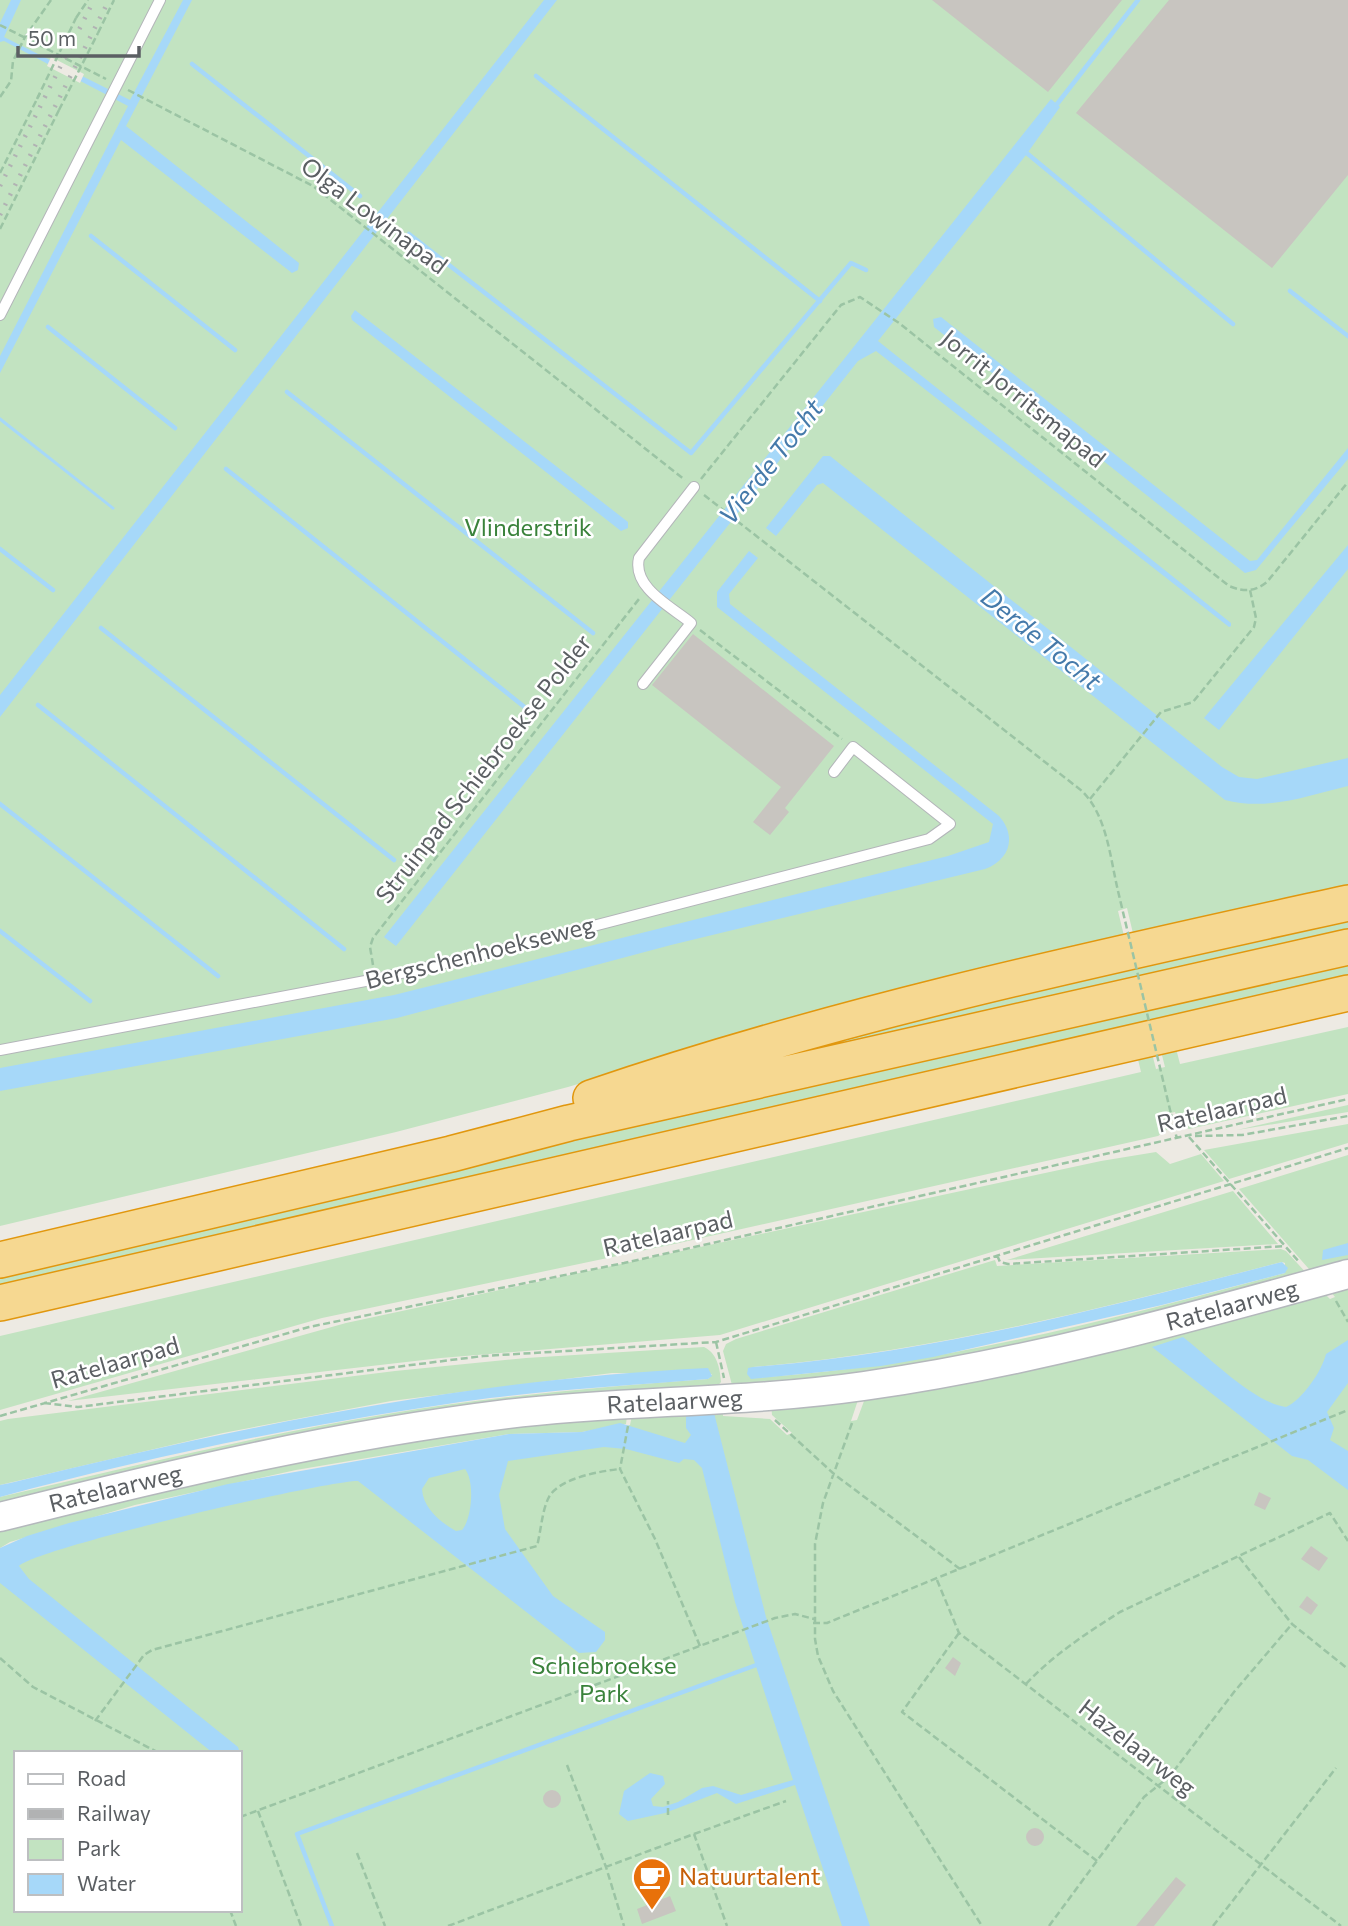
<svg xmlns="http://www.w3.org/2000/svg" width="1348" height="1926" viewBox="0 0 1348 1926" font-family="Commissioner,sans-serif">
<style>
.green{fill:#c2e3c1;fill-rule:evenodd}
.water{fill:#a6d8f9;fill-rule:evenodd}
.pier{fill:#edeae3}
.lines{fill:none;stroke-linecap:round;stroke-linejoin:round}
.stream{stroke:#a6d8f9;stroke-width:4.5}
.building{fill:#c8c5c0}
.lane-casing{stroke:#b3b5b9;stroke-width:12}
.secondary-casing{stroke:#b4b8bc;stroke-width:31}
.highway-casing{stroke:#e1970e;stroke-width:38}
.path{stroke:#9bc4a4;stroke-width:2.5;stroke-dasharray:7 3.5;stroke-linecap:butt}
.lane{stroke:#fff;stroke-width:10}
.secondary{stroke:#fff;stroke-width:28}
.highway{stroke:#f6d891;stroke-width:35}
.rail{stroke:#b1b2b3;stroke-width:4.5;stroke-dasharray:2 9;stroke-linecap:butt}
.path-bridge{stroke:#9bc4a4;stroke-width:2.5;stroke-dasharray:7 3.5;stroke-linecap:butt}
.labels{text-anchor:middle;stroke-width:5;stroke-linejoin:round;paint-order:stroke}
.street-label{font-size:24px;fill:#5b5f63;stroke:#fff}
.park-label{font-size:24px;fill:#3a823b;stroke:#fff}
.food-label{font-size:24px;fill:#c56008;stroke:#fff;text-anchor:start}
.water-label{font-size:26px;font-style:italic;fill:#457aaa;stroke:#fff}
</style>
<rect width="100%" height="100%" fill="#edeae3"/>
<path class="green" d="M0,0H1348V976L1168,1017L1180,1064L1348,1027V1094L1189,1129L1180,1124L1175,1112L1166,1114L1168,1129L1158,1136L679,1243L322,1318L0,1410V1336L1141,1072L1130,1026L0,1287V1273L721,1070L791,1021L568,1087L396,1132L0,1226ZM1127,908L1140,963L1131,965L1118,911ZM1153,1020L1165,1067L1156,1069L1144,1022Z
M1348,1105V1112L1237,1130Z
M1348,1124V1143L1229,1179L1204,1150Z
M1156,1152L1170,1164L1201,1154L1224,1181L720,1335L441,1358L68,1401L346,1323L1101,1161Z
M1348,1155V1267L1315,1276L1239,1189Z
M1233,1191L1278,1244L1007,1260Z
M1281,1249L1286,1251L1310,1277L911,1371L732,1385L723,1351L726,1344L736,1339L995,1260L997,1266ZM1282,1262L1285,1263V1273C1110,1320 932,1367 751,1378L753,1367C933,1352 1107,1307 1282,1262Z
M1348,1282V1926H0V1553L234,1493L630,1425L633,1410L722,1406L723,1416L770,1419L787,1435L792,1433L772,1415L771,1403L860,1394L851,1421L857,1420L867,1393L1323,1292L1330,1299L1335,1297L1329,1290ZM16,1753H240V1910H16Z
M704,1347C717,1353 720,1368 721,1382L714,1390L0,1510V1497L4,1496C131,1467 258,1435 387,1414C493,1396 600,1387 708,1379L712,1374L612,1373L391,1401L223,1433L0,1485V1421L8,1419L395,1371L526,1358Z
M627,1416L626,1424L582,1432L509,1434L296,1470L135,1505L10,1542L0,1548V1523L450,1429Z"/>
<path class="water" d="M11,0H21L4,37L130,100L183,0H192L126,126L299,263L298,270L292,273L121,140L0,373V356L128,106L4,41L0,42V23Z
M544,0H557L0,717V695Z
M1051,99L1060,107L1026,155L878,341L1231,623V626L1229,627L876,351L858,361L396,946L384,937Z
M355,310L628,522V528L621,531L352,320L351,316Z
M941,317L1250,561L1257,560L1348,448V459L1256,570L1245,573L934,327L933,319Z
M0,417L115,508L113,510L0,421Z
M823,456H830L1222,767L1239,777L1257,779L1348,758V786C1307,796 1267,811 1225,800L823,483L817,485L776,536L766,528Z
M1348,545V569L1219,730L1204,718Z
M749,551L758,558L729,594L730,604L999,816C1017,836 1010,860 985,869L671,945L397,1018L0,1091V1068L394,995L948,856L989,842L993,824L717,607V592Z
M1348,1243V1255L1322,1260L1323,1250Z
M1282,1262L1288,1268L1285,1273L1162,1305L933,1357L881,1366L751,1379L747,1374L748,1368L753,1367C933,1353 1108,1307 1282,1262Z
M1183,1337C1209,1357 1254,1403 1286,1407C1302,1400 1322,1371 1326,1354L1348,1340V1383L1327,1412L1334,1428L1330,1440L1348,1451V1490L1308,1460L1292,1456L1152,1347Z
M708,1368L712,1376L708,1379C635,1385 563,1389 490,1398C326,1420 160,1454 0,1497V1485L10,1483C240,1427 471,1379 708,1368Z
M713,1409L766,1617L870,1926H842L795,1785L736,1804L717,1793L665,1813L628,1821L619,1814L624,1791L650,1773L663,1776L665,1784L651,1799L653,1806L663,1807L678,1802L702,1788L713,1786L741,1795L793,1780L735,1602L702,1468L694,1460L684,1459L679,1463L626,1449L604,1447L508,1461L499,1495L505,1529L553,1596L605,1632V1640L596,1652L579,1653L358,1481C323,1481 37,1548 19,1566L29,1579L238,1747L242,1760L240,1761V1753H213L0,1583V1548L27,1536L69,1523L228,1484L509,1434L582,1432L620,1423L685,1443L691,1435L686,1428V1411ZM465,1469C475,1481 472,1519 462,1530L456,1531C440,1522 423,1508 422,1489L429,1478Z"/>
<path class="pier" d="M51,57L84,74L80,83L47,66Z"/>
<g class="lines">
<path class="stream" d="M192,64L360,196
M536,76L820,301
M1054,108L1138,0
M1023,150L1233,324
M409,234L691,453L851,263L866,270
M91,236L235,350
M1290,291L1348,336
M48,327L175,428
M287,392L593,633
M226,469L527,709
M0,549L53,590
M101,628L394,860
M38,705L344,949
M0,804L218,976
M0,931L90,1001
M332,1926L297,1834L759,1664"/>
</g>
<path class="building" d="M932,0H1122L1048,92Z
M1169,0H1348V175L1272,268L1076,113Z
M693,634L834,746L785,808L789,812L770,835L753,822L781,787L652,685Z
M1259,1492L1271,1498L1265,1510L1254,1505Z
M1311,1546L1328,1558L1319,1571L1301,1559Z
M1307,1596L1318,1605L1311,1615L1299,1607Z
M953,1657L961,1663L955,1676L945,1668Z
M543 1799a9 9 0 1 1 18 0a9 9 0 1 1-18 0Z
M1026 1837a9 9 0 1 1 18 0a9 9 0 1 1-18 0Z
M1176,1877L1186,1885L1154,1926H1136Z
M670,1896L676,1911L642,1924L637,1909Z"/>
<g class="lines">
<g class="lane-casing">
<path id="lane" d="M0,315L160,0
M643,684L691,623C672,607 632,588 639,558L694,487
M0,1050L376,979L493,952L929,839L950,824L853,747L834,772"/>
</g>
<g class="secondary-casing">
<g id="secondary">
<path id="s1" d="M0,1517C167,1475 336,1435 507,1414C626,1400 746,1403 864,1386C1028,1363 1189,1318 1348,1274"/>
</g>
</g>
<g class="highway-casing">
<path id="highway" d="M591,1098C837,1014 1094,959 1348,903
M0,1260L451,1154L569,1123L1348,947
M0,1303L1348,993"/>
</g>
<path class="path" d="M76,18L88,0
M0,25L106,79
M98,33L114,0
M128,90L313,186L685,480
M0,97L11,81L13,61L25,37L51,0
M0,173L40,93
M0,229L59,110
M701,479L841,305L860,297L899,323L1229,586C1244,592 1254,592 1267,582L1348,482
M704,495L1082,791C1107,816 1110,857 1118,891
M700,630L842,739
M1090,799L1161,712L1193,702L1254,627L1256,618L1250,590
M373,965L370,947L373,938L639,599
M1171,1114L1177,1139
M1195,1136L1242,1135L1348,1116
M1189,1137L1300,1263
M997,1255L1000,1262L1008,1264L1285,1246
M1336,1301L1348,1322
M716,1342L724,1378
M44,1403L78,1407L483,1356L716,1342L1348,1148
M0,1416L309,1327L624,1263L1348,1099
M775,1420L834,1474L960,1569
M852,1423L823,1503L815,1544V1639L818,1656L833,1691L982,1926
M628,1426L620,1469L655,1539L700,1646
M1239,1557L1292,1624L1348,1669
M937,1580L959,1633L1341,1926
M813,1623H827L1348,1410
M959,1633L902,1712L1097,1861
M0,1658L33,1687L159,1753
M1026,1684C1053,1655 1087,1633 1120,1612L1330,1513L1348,1541
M95,1721L144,1655L152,1650L537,1546C541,1531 542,1510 549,1497C559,1478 601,1471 620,1469
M567,1765L606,1867L624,1926
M258,1811L301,1926
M668,1815V1801
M240,1817L775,1618L795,1614L814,1619
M694,1834L786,1801
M357,1853L385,1926
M230,1910L236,1926
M448,1926L694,1834L727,1926
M1049,1926L1144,1797L1170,1776L1234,1692L1292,1624
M1213,1926L1336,1768"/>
<use href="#lane" class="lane"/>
<use href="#secondary" class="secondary"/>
<use href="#highway" class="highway"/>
<path class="rail" d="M0,186L94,0
M0,215L109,0"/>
<path class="path-bridge" d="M37,99L76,18
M59,110L98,33
M1118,891L1171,1114"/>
</g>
<defs>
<g id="cafe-pin" transform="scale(2.0125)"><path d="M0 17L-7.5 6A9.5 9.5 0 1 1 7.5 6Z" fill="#e8710a" stroke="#fff"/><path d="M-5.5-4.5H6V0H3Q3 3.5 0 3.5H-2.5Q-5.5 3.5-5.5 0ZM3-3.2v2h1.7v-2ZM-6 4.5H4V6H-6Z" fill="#fff"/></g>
</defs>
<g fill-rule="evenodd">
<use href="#cafe-pin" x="652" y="1877"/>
</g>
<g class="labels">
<g class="street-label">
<text transform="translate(374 216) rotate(37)" y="8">Olga Lowinapad</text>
<text transform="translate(1023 399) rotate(39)" y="8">Jorrit Jorritsmapad</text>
<text transform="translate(484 769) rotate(-52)" y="8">Struinpad Schiebroekse Polder</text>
<text transform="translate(480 953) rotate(-14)" y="8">Bergschenhoekseweg</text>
<text transform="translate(1222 1110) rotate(-13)" y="8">Ratelaarpad</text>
<text transform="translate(668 1234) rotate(-13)" y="8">Ratelaarpad</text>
<text dy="8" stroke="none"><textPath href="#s1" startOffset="1253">Ratelaarweg</textPath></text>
<text transform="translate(115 1363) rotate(-16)" y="8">Ratelaarpad</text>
<text dy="8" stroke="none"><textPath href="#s1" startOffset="686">Ratelaarweg</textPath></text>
<text dy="8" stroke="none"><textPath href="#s1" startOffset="119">Ratelaarweg</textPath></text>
<text transform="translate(1137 1748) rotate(38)" y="8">Hazelaarweg</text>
</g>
<g class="park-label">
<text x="528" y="536">Vlinderstrik</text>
<text x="604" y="1674">Schiebroekse<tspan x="604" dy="28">Park</tspan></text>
</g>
<g class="food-label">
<text x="679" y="1885">Natuurtalent</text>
</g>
<g class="water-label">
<text transform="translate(771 462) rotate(-52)" y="9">Vierde Tocht</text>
<text transform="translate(1041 639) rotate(39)" y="9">Derde Tocht</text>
</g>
</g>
<rect x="14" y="1751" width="228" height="161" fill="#ffffff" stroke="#bdbfc1" stroke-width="2"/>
<rect x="28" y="1774" width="35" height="10" fill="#ffffff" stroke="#bdbfc1" stroke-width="2"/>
<text x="77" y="1786" font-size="21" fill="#5b5f63">Road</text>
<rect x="28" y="1809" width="35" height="10" fill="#b1b2b3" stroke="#bdbfc1" stroke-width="2"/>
<text x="77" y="1821" font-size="21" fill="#5b5f63">Railway</text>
<rect x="28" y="1839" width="35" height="21" fill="#c2e3c1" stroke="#bdbfc1" stroke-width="2"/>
<text x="77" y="1856" font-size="21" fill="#5b5f63">Park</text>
<rect x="28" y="1874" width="35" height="21" fill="#a6d8f9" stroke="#bdbfc1" stroke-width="2"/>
<text x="77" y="1891" font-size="21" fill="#5b5f63">Water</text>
<path d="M18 46v10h121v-10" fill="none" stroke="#5b5f63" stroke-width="3.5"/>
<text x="28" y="46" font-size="21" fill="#5b5f63" stroke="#ffffff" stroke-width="5" paint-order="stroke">50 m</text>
</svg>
